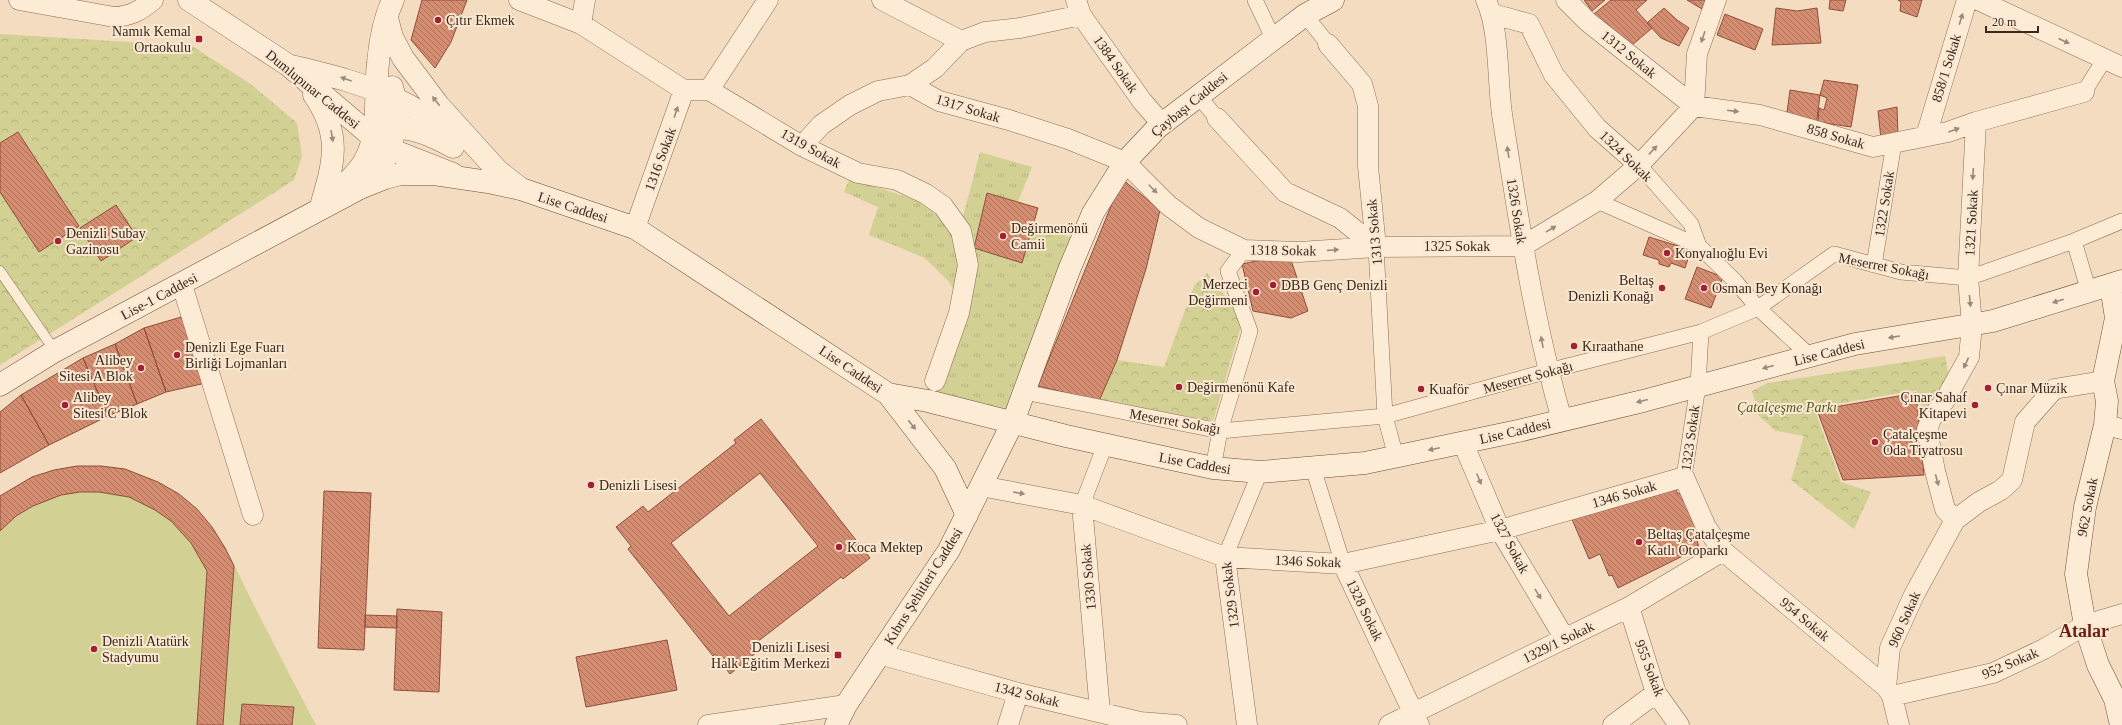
<svg xmlns="http://www.w3.org/2000/svg" width="2122" height="725" viewBox="0 0 2122 725" font-family="'Times New Roman',serif">
<style>
.grass{fill:url(#grass-tufts)}
.forest{fill:url(#forest-crowns)}
.garden{fill:#d2d093}
.building{fill:url(#building-back-hatch);stroke:#904f39;fill-rule:evenodd}
.lines{fill:none;stroke-linecap:round;stroke-linejoin:round}
.service-casing{stroke:#8e6c56;stroke-width:11}
.pedestrian-casing{stroke:#8e6c56;stroke-width:16}
.minor-casing{stroke:#8e6c56;stroke-width:21}
.tertiary-casing{stroke:#8e6c56;stroke-width:23}
.secondary-casing{stroke:#704d39;stroke-width:23}
.service{stroke:#fcebd5;stroke-width:10}
.pedestrian{stroke:#fcebd5;stroke-width:15}
.minor{stroke:#fcebd5;stroke-width:20}
.tertiary{stroke:#fcebd5;stroke-width:22}
.secondary{stroke:#fcebd5;stroke-width:22}
.oneway{fill:#9c8978}
.poi-dot{fill:#a41f33;stroke:#f9e8d1;stroke-width:1.5}
.labels{text-anchor:middle;stroke-width:4;stroke-linejoin:round;paint-order:stroke}
.poi-label{font-size:14px;fill:#3c271c;stroke:#f9e8d1;text-anchor:start}
.street-label{font-size:14px;fill:#3c271c;stroke:#f9e8d1}
.park-label{font-size:14px;font-style:italic;fill:#555b20;stroke:#f9e8d1}
.district-label{font-size:18px;font-weight:bold;fill:#6d1c16;stroke:#f9e8d1}
</style>
<defs>
<pattern id="grass-tufts" width="24" height="20" patternUnits="userSpaceOnUse"><rect width="24" height="20" fill="#d2d093"/><path d="M3 7l-1-3M5 7V3M7 7l1-3M15 17l-1-3M17 17v-4M19 17l1-3" fill="none" stroke="#b5b37e"/></pattern>
<pattern id="forest-crowns" width="20" height="18" patternUnits="userSpaceOnUse"><rect width="20" height="18" fill="#d2d093"/><path d="M2 6a3 3 0 1 1 6 0M12 15a3 3 0 1 1 6 0" fill="none" stroke="#b5b37e"/></pattern>
<pattern id="building-back-hatch" width="6" height="6" patternUnits="userSpaceOnUse"><rect width="6" height="6" fill="#d58d72"/><path d="M-1 5l2 2M0 0l6 6M5-1l2 2" fill="none" stroke="#ae735d"/></pattern>
</defs>
<rect width="100%" height="100%" fill="#f3dcc0"/>
<path class="grass" d="M980,152L1032,167L1018,202L987,193L974,248L1021,263L1033,224L1081,241L1013,422L928,401L961,302L949,282L925,258L869,235L878,207L844,192L850,178L963,216Z"/>
<path class="forest" d="M0,34L192,46L252,85L297,123L302,156L294,180L0,365Z
M1207,273L1243,319L1213,421L1099,401L1117,360L1164,367L1194,286Z
M1945,356L1951,388L1923,413L1917,390L1814,408L1841,482L1871,492L1854,529L1791,480L1804,436L1776,431L1759,416L1752,391L1768,383Z"/>
<path class="garden" d="M89,466C142,467 190,491 219,537C233,559 243,584 255,607C275,646 295,686 316,725H0V496C27,477 56,467 89,466Z"/>
<path class="building" d="M422,0H467L451,42L435,68L411,40Z
M1584,0H1605L1592,11Z
M1611,0H1647L1636,10L1652,28L1625,51L1594,14Z
M1687,0H1707L1702,9Z
M1830,0H1846L1843,11L1829,9Z
M1898,0H1922L1917,17L1900,11L1901,2Z
M1664,8L1677,20L1689,28L1679,46L1661,38L1647,23Z
M1776,8L1797,11L1817,8L1821,43L1772,45Z
M1725,14L1763,29L1755,50L1717,35Z
M1824,80L1858,85L1851,127L1818,122L1819,108L1824,110L1827,98L1820,95Z
M1790,90L1820,95L1816,127L1786,120Z
M1897,107L1898,135L1881,139L1878,111Z
M18,132L79,226L39,252L0,192V143Z
M1122,179L1160,210L1146,269L1117,360L1099,401L1038,386Z
M987,193L1038,208L1022,263L974,248Z
M116,205L137,237L101,261L80,228Z
M1649,237L1691,250L1685,268L1671,263L1669,267L1659,264V260L1643,255Z
M1289,254L1308,311L1291,318L1253,311L1242,264Z
M1697,267L1723,277L1711,308L1685,299Z
M188,315L210,382L166,392L144,328Z
M144,328L166,392L137,404L115,344Z
M115,344L137,404L108,416L83,358Z
M83,358L108,416L49,445L21,395Z
M1916,393L1924,475L1843,480L1817,410Z
M21,395L49,445L0,473V412Z
M761,419L870,558L843,579L841,577L752,646L757,652L730,674L715,654L713,656L628,549L631,546L616,527L643,506L648,512L736,443L734,440ZM760,473L818,546L729,616L671,543Z
M77,466H101L125,469L158,482L179,494L197,509L212,527L225,548L234,566L223,725H197L207,571L191,543L171,521L155,510L129,497L99,492H80L61,495L33,506L16,516L0,531V496L32,477L54,470Z
M1673,484L1678,494L1682,493L1700,534L1696,536L1699,548L1618,588L1612,575L1609,576L1600,554L1589,559L1571,517Z
M324,491L371,493L364,650L318,648Z
M397,609L442,612L439,692L394,690Z
M365,615L397,616V628L365,627Z
M667,640L677,690L586,707L576,657Z
M242,704L294,707L292,725H240Z"/>
<g class="lines">
<g class="service-casing">
<path id="service" d="M0,271L55,351"/>
</g>
<g class="pedestrian-casing">
<path id="pedestrian" d="M1255,0L1273,38
M1305,15L1328,44
M2084,92L2104,60
M1198,96L1217,118
M1639,165L1691,224L1699,246L1735,281L1758,308L1810,356
M1597,201L1699,246
M2074,241L2089,292
M1376,247L1385,416L1396,457
M1874,265L1894,143
M1024,392L1220,431L1385,416L1548,371L1701,332L1758,308L1834,254L1901,272L1968,278L2074,241L2122,221
M1213,468L1220,431L1250,331L1228,271L1244,250
M1313,468L1343,564
M1684,477L1698,386L1701,332
M1082,505L1105,445
M1225,557L1260,472"/>
</g>
<g class="minor-casing">
<path id="minor" d="M19,0L114,17C131,16 140,11 153,0
M519,0L581,24L684,90H709L802,146L858,173L897,180L926,194L943,206L961,231L968,265L959,313L935,381
M882,0L961,41
M1076,0L1081,15L1142,101L1162,124
M1486,0C1500,31 1497,79 1502,114C1518,216 1533,320 1562,420
M1566,0L1588,22L1694,106
M1978,0L2122,67
M1493,14L1529,24L1554,75L1597,128L1639,165
M581,24L585,0
M1328,44L1362,84L1368,106V166L1376,247
M910,85L935,68L961,41L985,32L1020,28L1081,15
M709,90L768,0
M1694,106L1760,115L1873,147L1948,132L1976,122L2084,92
M1694,106L1697,54L1716,0
M1217,118L1285,192L1340,218L1376,247
M1926,136L1967,0
M802,146L821,125L850,105L878,91L910,85L939,101L1009,120L1068,139L1125,162L1168,205L1199,228L1244,250L1299,252L1376,247L1523,246L1597,201L1639,165L1694,106
M635,228L684,90
M182,285L253,515
M2105,425L2122,429
M1463,443L1500,530L1565,639
M981,486L1082,505L1225,557L1343,564L1500,530L1684,477L1706,527L1723,551L1886,687L1892,696L1899,725
M1082,505L1100,712
M1955,520L1945,509L1935,471L1927,430L1931,419L1945,400L1969,357L1972,325L1968,278L1976,122
M1225,557L1247,725
M1343,564L1419,725
M1629,607L1656,693L1679,725
M879,654L1018,693L1140,722L1177,725
M1886,687L1890,648L1914,595L1955,520L1979,502L2001,490L2012,480L2025,422L2054,389L2103,381
M1892,696L1993,673L2044,649L2085,625L2122,614
M708,725L846,705
M1008,725L1018,693
M1389,725L1629,607L1723,551
M1613,725L1656,693"/>
</g>
<g class="tertiary-casing">
<path id="tertiary" d="M189,0L288,65L369,134L397,152L453,174
M387,18L392,37L403,58L439,106L498,171L521,189
M291,66C330,75 366,84 402,102C421,111 439,125 457,136
M314,95C342,135 334,162 321,206
M384,132C404,121 435,137 453,147
M360,188C376,176 383,166 389,148C399,124 399,113 392,87
M324,205C336,193 355,177 364,162C381,133 374,95 378,63C380,41 384,19 393,0"/>
</g>
<g class="secondary-casing">
<path id="secondary" d="M2111,285L2116,318L2103,381L2107,401L2105,425L2085,507L2076,574L2085,625L2098,665L2115,699L2121,725
M0,385L55,351L360,188L385,178L400,174H434L488,182L521,189L635,228L888,394L928,401L1066,436L1213,468L1260,472L1365,463L1518,431L1643,401L1855,344L1993,321L2122,281
M888,394L945,468L967,515
M836,725L846,705L949,550L1013,422L1069,270L1093,213L1125,162L1158,127L1305,15L1333,0"/>
</g>
<use href="#service" class="service"/>
<use href="#pedestrian" class="pedestrian"/>
<use href="#minor" class="minor"/>
<use href="#tertiary" class="tertiary"/>
<use href="#secondary" class="secondary"/>
</g>
<defs><path id="oneway-solid" d="M-6-.8H1V-3.2L6.5 0L1 3.2V.8H-6Z"/></defs>
<g class="oneway">
<use href="#oneway-solid" transform="translate(1961 19) rotate(-73)"/>
<use href="#oneway-solid" transform="translate(1703 37) rotate(109)"/>
<use href="#oneway-solid" transform="translate(2064 41) rotate(25)"/>
<use href="#oneway-solid" transform="translate(346 79) rotate(-161)"/>
<use href="#oneway-solid" transform="translate(436 101) rotate(-128)"/>
<use href="#oneway-solid" transform="translate(1733 111) rotate(7)"/>
<use href="#oneway-solid" transform="translate(676 112) rotate(-72)"/>
<use href="#oneway-solid" transform="translate(1954 130) rotate(-20)"/>
<use href="#oneway-solid" transform="translate(332 136) rotate(80)"/>
<use href="#oneway-solid" transform="translate(1653 150) rotate(-47)"/>
<use href="#oneway-solid" transform="translate(1508 152) rotate(-99)"/>
<use href="#oneway-solid" transform="translate(1973 174) rotate(93)"/>
<use href="#oneway-solid" transform="translate(1153 189) rotate(45)"/>
<use href="#oneway-solid" transform="translate(1551 229) rotate(-31)"/>
<use href="#oneway-solid" transform="translate(1333 250) rotate(-4)"/>
<use href="#oneway-solid" transform="translate(1970 301) rotate(84)"/>
<use href="#oneway-solid" transform="translate(2058 301) rotate(163)"/>
<use href="#oneway-solid" transform="translate(1894 337) rotate(171)"/>
<use href="#oneway-solid" transform="translate(1542 342) rotate(-101)"/>
<use href="#oneway-solid" transform="translate(1966 363) rotate(115)"/>
<use href="#oneway-solid" transform="translate(1768 367) rotate(165)"/>
<use href="#oneway-solid" transform="translate(1642 401) rotate(166)"/>
<use href="#oneway-solid" transform="translate(912 425) rotate(52)"/>
<use href="#oneway-solid" transform="translate(1434 449) rotate(168)"/>
<use href="#oneway-solid" transform="translate(1479 479) rotate(67)"/>
<use href="#oneway-solid" transform="translate(1937 480) rotate(75)"/>
<use href="#oneway-solid" transform="translate(1019 493) rotate(10)"/>
<use href="#oneway-solid" transform="translate(1538 594) rotate(59)"/>
</g>
<g class="poi-dot">
<circle cx="438" cy="20" r="4"/>
<rect x="195" y="35" width="8" height="8" rx="2"/>
<circle cx="1003" cy="236" r="4"/>
<circle cx="58" cy="241" r="4"/>
<circle cx="1667" cy="253" r="4"/>
<circle cx="1273" cy="285" r="4"/>
<circle cx="1662" cy="288" r="4"/>
<circle cx="1704" cy="288" r="4"/>
<circle cx="1256" cy="292" r="4"/>
<circle cx="1574" cy="346" r="4"/>
<circle cx="177" cy="355" r="4"/>
<circle cx="141" cy="368" r="4"/>
<circle cx="1179" cy="387" r="4"/>
<circle cx="1988" cy="388" r="4"/>
<circle cx="1421" cy="389" r="4"/>
<circle cx="65" cy="405" r="4"/>
<circle cx="1975" cy="405" r="4"/>
<circle cx="1875" cy="442" r="4"/>
<circle cx="591" cy="485" r="4"/>
<circle cx="1639" cy="542" r="4"/>
<circle cx="839" cy="547" r="4"/>
<circle cx="94" cy="649" r="4"/>
<rect x="834" y="651" width="8" height="8" rx="2"/>
</g>
<g class="labels">
<g class="poi-label">
<text x="446" y="25">Çıtır Ekmek</text>
<text x="191" y="36" text-anchor="end">Namık Kemal<tspan x="191" dy="16">Ortaokulu</tspan></text>
<text x="1011" y="233">Değirmenönü<tspan x="1011" dy="16">Camii</tspan></text>
<text x="66" y="238">Denizli Subay<tspan x="66" dy="16">Gazinosu</tspan></text>
<text x="1675" y="258">Konyalıoğlu Evi</text>
<text x="1654" y="285" text-anchor="end">Beltaş<tspan x="1654" dy="16">Denizli Konağı</tspan></text>
<text x="1248" y="289" text-anchor="end">Merzeci<tspan x="1248" dy="16">Değirmeni</tspan></text>
<text x="1281" y="290">DBB Genç Denizli</text>
<text x="1712" y="293">Osman Bey Konağı</text>
<text x="1582" y="351">Kıraathane</text>
<text x="185" y="352">Denizli Ege Fuarı<tspan x="185" dy="16">Birliği Lojmanları</tspan></text>
<text x="133" y="365" text-anchor="end">Alibey<tspan x="133" dy="16">Sitesi A Blok</tspan></text>
<text x="1187" y="392">Değirmenönü Kafe</text>
<text x="1996" y="393">Çınar Müzik</text>
<text x="1429" y="394">Kuaför</text>
<text x="73" y="402">Alibey<tspan x="73" dy="16">Sitesi C Blok</tspan></text>
<text x="1967" y="402" text-anchor="end">Çınar Sahaf<tspan x="1967" dy="16">Kitapevi</tspan></text>
<text x="1883" y="439">Çatalçeşme<tspan x="1883" dy="16">Oda Tiyatrosu</tspan></text>
<text x="599" y="490">Denizli Lisesi</text>
<text x="1647" y="539">Beltaş Çatalçeşme<tspan x="1647" dy="16">Katlı Otoparkı</tspan></text>
<text x="847" y="552">Koca Mektep</text>
<text x="102" y="646">Denizli Atatürk<tspan x="102" dy="16">Stadyumu</tspan></text>
<text x="830" y="652" text-anchor="end">Denizli Lisesi<tspan x="830" dy="16">Halk Eğitim Merkezi</tspan></text>
</g>
<g class="street-label">
<text transform="translate(1629 54) rotate(39)" y="5">1312 Sokak</text>
<text transform="translate(1116 64) rotate(55)" y="5">1384 Sokak</text>
<text transform="translate(1946 68) rotate(-73)" y="5">858/1 Sokak</text>
<text transform="translate(313 89) rotate(39)" y="5">Dumlupınar Caddesi</text>
<text transform="translate(1189 104) rotate(-39)" y="5">Çaybaşı Caddesi</text>
<text transform="translate(968 108) rotate(17)" y="5">1317 Sokak</text>
<text transform="translate(1836 136) rotate(16)" y="5">858 Sokak</text>
<text transform="translate(811 148) rotate(29)" y="5">1319 Sokak</text>
<text transform="translate(1626 156) rotate(44)" y="5">1324 Sokak</text>
<text transform="translate(660 159) rotate(-70)" y="5">1316 Sokak</text>
<text transform="translate(1884 204) rotate(-81)" y="5">1322 Sokak</text>
<text transform="translate(573 207) rotate(18)" y="5">Lise Caddesi</text>
<text transform="translate(1517 211) rotate(81)" y="5">1326 Sokak</text>
<text transform="translate(1971 223) rotate(-87)" y="5">1321 Sokak</text>
<text transform="translate(1374 232) rotate(-95)" y="5">1313 Sokak</text>
<text x="1457" y="251">1325 Sokak</text>
<text transform="translate(1283 250) rotate(1)" y="5">1318 Sokak</text>
<text transform="translate(1884 266) rotate(11)" y="5">Meserret Sokağı</text>
<text transform="translate(159 296) rotate(-28)" y="5">Lise-1 Caddesi</text>
<text transform="translate(1829 352) rotate(-14)" y="5">Lise Caddesi</text>
<text transform="translate(851 369) rotate(34)" y="5">Lise Caddesi</text>
<text transform="translate(1528 377) rotate(-15)" y="5">Meserret Sokağı</text>
<text transform="translate(1175 421) rotate(10)" y="5">Meserret Sokağı</text>
<text transform="translate(1515 431) rotate(-13)" y="5">Lise Caddesi</text>
<text transform="translate(1690 438) rotate(-82)" y="5">1323 Sokak</text>
<text transform="translate(1195 463) rotate(10)" y="5">Lise Caddesi</text>
<text transform="translate(1624 494) rotate(-16)" y="5">1346 Sokak</text>
<text transform="translate(2087 507) rotate(-79)" y="5">962 Sokak</text>
<text transform="translate(1510 543) rotate(62)" y="5">1327 Sokak</text>
<text transform="translate(1308 561) rotate(2)" y="5">1346 Sokak</text>
<text transform="translate(1088 577) rotate(-95)" y="5">1330 Sokak</text>
<text transform="translate(923 586) rotate(-58)" y="5">Kıbrıs Şehitleri Caddesi</text>
<text transform="translate(1230 595) rotate(-97)" y="5">1329 Sokak</text>
<text transform="translate(1365 610) rotate(64)" y="5">1328 Sokak</text>
<text transform="translate(1805 619) rotate(40)" y="5">954 Sokak</text>
<text transform="translate(1904 619) rotate(-66)" y="5">960 Sokak</text>
<text transform="translate(1558 642) rotate(-26)" y="5">1329/1 Sokak</text>
<text transform="translate(2010 663) rotate(-23)" y="5">952 Sokak</text>
<text transform="translate(1650 668) rotate(69)" y="5">955 Sokak</text>
<text transform="translate(1027 694) rotate(14)" y="5">1342 Sokak</text>
</g>
<g class="park-label">
<text x="1787" y="412">Çatalçeşme Parkı</text>
</g>
<g class="district-label">
<text x="2084" y="637">Atalar</text>
</g>
</g>
<path d="M1986 26v6h52v-6" fill="none" stroke="#3c271c" stroke-width="2"/>
<text x="1992" y="26" font-size="12" fill="#3c271c" stroke="#f9e8d1" stroke-width="3" paint-order="stroke">20 m</text>
</svg>
